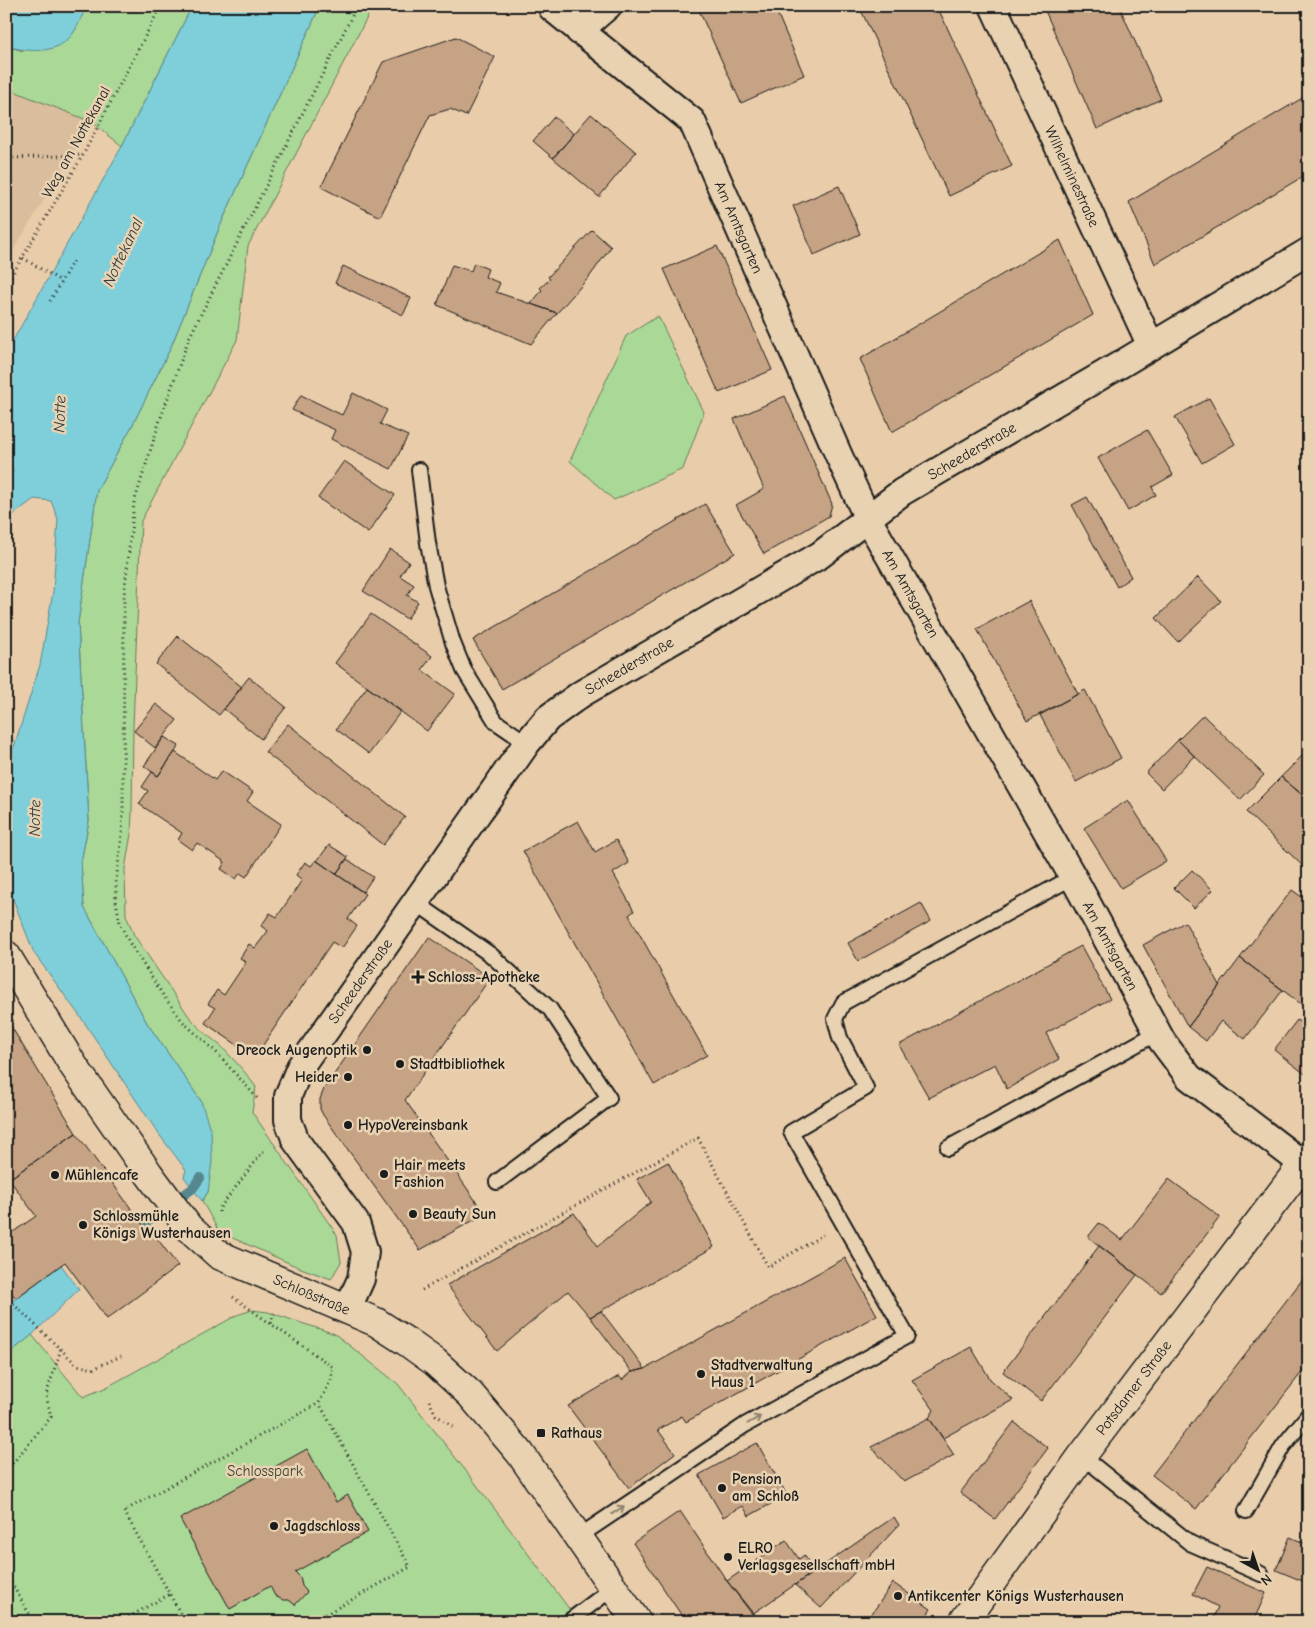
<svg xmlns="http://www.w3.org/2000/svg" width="1315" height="1628" viewBox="0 0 1315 1628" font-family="'Comic Neue',sans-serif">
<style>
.built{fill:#dabd9c}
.green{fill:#aad897;stroke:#637a5a}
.water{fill:#7fcfda;stroke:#57878e}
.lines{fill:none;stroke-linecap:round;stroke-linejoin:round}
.stream{stroke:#57878e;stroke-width:10}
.building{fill:#c6a384;stroke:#1c1c1c}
.service-casing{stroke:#1c1c1c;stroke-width:18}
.minor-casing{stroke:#1c1c1c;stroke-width:30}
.secondary-casing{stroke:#1c1c1c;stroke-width:31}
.path{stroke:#1c1c1c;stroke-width:3;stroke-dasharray:1 4;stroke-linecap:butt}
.service{stroke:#e8d2b1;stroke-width:14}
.minor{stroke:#e8d2b1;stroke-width:26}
.secondary{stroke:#e8d2b1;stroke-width:28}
.oneway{stroke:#8c806e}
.poi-dot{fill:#1c1c1c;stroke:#e8d2b1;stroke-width:2}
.labels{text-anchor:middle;stroke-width:5;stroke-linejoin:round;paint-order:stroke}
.street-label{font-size:15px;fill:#1c1c1c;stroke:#e8d2b1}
.poi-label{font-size:15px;font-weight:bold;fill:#1c1c1c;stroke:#e8d2b1;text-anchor:start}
.park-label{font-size:15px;fill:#384235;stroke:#e8d2b1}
.water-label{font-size:16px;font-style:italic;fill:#304042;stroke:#e8d2b1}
</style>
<rect width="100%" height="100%" fill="#e9cdaa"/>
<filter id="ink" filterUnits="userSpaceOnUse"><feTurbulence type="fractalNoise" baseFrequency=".02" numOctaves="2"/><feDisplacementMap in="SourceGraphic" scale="10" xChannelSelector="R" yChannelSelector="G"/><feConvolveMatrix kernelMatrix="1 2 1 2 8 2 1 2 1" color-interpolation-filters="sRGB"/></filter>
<g filter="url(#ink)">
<path class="built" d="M6,88L92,122L6,262Z"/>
<path class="green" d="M87,6H192L122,146L92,122L6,88V46L23,51L72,35Z
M320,6H373L248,246L237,340L141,521L133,727L132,812L131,834L125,869L126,915L134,935L188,1015L201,1030L221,1046L243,1070L256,1087L252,1112L337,1235L341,1262L331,1279L298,1267L219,1232L202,1201L208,1192L201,1101L147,1023L84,907L81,862L89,821L78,623L97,490L133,424L170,349L220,226Z
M658,316L704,412L683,469L614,500L570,461L626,336Z
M252,1310L268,1312L335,1334L398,1384L476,1484L579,1622H6V1356L32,1335L83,1397L107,1387L237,1315Z"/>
<path class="water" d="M6,6H87C82,15 78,27 72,35C56,55 28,52 6,46Z
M192,6H320L220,226L170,349L133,424L97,490L78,623L89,821L81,862L84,907L147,1023L201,1101L211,1132L212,1161L208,1192L202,1201L184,1177L186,1170L158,1133L84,1022L34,953L6,881V772L40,665L53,592L58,519L51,501L34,499L15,513L6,524V479L14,471L6,466V353L122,146Z
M61,1265L79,1289L32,1335L6,1356V1306Z"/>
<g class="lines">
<path class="stream" d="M146,1222L192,1189L200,1178"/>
</g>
<path class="building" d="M697,6H774L804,75L741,103Z
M859,6H937L1012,166L949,196Z
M1043,6H1119L1161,99L1097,129Z
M456,37L495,57L466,116L450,109L430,115L380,217L321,187L383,62Z
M1309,94V173L1155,264L1129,202Z
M591,114L636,152L599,197L553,158Z
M554,117L574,134L553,158L533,141Z
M839,186L860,234L814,255L793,206Z
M592,230L611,247L590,276L557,313L531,304L542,290L540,288L550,279L548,277Z
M1060,240L1093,315L892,432L860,359Z
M717,246L772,370L719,393L664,269Z
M474,263L488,269L485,277L500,283L496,292L557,313L531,344L437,305L452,265L471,271Z
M343,266L411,298L403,315L335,283Z
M353,393L387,410L380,424L408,436L391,469L331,439L335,430L292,410L301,395L342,415Z
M785,396L832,504L829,516L764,554L736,505L764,489L734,419Z
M1209,398L1235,444L1202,463L1175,417Z
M1147,430L1173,475L1152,487L1156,495L1128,511L1098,458Z
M344,461L395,495L368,533L318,498Z
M1087,497L1131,577L1117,587L1072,505Z
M705,504L735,553L502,689L473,640Z
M390,549L409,562L400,576L414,585L407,595L418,602L407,619L363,591Z
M1198,577L1221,601L1178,642L1156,618Z
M1029,601L1078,694L1027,721L977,629Z
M371,614L432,656L422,670L455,694L427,731L335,663Z
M178,636L242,687L219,715L156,664Z
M249,677L286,707L261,739L224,709Z
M367,687L401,711L369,754L336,729Z
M1085,690L1121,758L1076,782L1040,715Z
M156,704L177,720L155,748L134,731Z
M1203,715L1264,775L1240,800L1178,740Z
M288,724L405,817L383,845L265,752Z
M164,737L179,746L158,776L144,766Z
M1178,740L1194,756L1162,789L1146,773Z
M1309,749V799L1308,800L1281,777Z
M175,752L215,780L222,771L253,792L247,801L281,824L246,877L240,873L236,879L221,869L225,862L197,843L192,850L178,840L182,833L139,804L148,791L142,787L152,772L158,776Z
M1281,777L1309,800V868L1307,870L1246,812Z
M1128,800L1166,861L1121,888L1084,828Z
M578,821L595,852L616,840L629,863L613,873L634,911L629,915L707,1055L654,1085L523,851Z
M329,845L348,857L336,874L317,861Z
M347,859L373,877L363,892L336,874Z
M316,860L365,894L348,919L357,926L342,948L332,942L255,1057L205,1023L215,1008L208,1004L217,990L224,995L246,962L240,958L249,944L255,948L268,931L261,926L270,913L277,917L302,880L296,875L305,862L311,866Z
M1192,870L1213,890L1194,908L1174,888Z
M1292,890L1309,902V1010L1240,958Z
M921,903L931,921L858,961L848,943Z
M1185,922L1220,985L1188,1027L1143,945Z
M429,937L490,978L405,1100L485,1214L420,1250L323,1115L320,1109V1099L324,1089Z
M1081,946L1110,999L1046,1033L1059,1059L1007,1089L995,1064L929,1098L899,1045Z
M1240,958L1283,990L1245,1039L1221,1021L1206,1041L1188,1027Z
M6,1018L76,1133L9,1179L6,1176Z
M1297,1020L1309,1029V1077L1274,1050Z
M76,1133L151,1236L153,1233L178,1266L107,1319L65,1262L16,1298L6,1286V1237L36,1216L9,1179Z
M668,1162L714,1247L590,1317L568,1291L497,1351L447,1285L574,1213L598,1246L651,1202L637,1179Z
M1169,1179L1220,1217L1161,1293L1088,1237L1099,1223L1122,1240Z
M1099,1246L1137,1275L1041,1401L1003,1372Z
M845,1258L877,1315L686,1422L682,1416L658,1430L675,1453L629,1488L568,1406L619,1376L622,1380L632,1372L645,1369Z
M1309,1271V1363L1196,1509L1152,1475Z
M601,1311L645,1369L632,1372L590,1317Z
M971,1347L990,1379L1013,1400L943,1438L929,1418L934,1410L912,1380Z
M929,1418L954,1455L904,1482L871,1447Z
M1014,1422L1048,1448L995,1519L960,1493Z
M757,1443L787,1495L749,1516L743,1506L723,1517L699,1475Z
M307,1449L336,1502L348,1495L368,1532L295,1572L300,1577L302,1586L307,1592L295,1605L289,1600H283L275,1596L270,1586L230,1609L180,1519Z
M680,1511L727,1581L760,1622H686L633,1543Z
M894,1517L899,1525L821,1608L795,1585Z
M1290,1537L1309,1545V1574L1305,1582L1276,1570Z
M786,1540L799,1559L804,1555L815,1571L752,1614L727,1581Z
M1207,1567L1266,1593L1253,1622H1211L1218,1607L1193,1594Z
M893,1583L931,1609L922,1622H866Z"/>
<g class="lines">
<g class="service-casing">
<path id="service" d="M419,470L428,543L436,586L453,643L464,670L496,722L527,743
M415,902L491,955L550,1009L609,1098L497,1182
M948,1148L1157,1033
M1082,1456L1190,1543L1261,1574
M1246,1511L1283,1446L1309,1414
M578,1537L745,1425L907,1336L791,1132L866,1088L840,1038L835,1019L843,1003L1073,877
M568,1622L613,1588"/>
</g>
<g class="minor-casing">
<g id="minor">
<path id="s1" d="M993,6L1151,346"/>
<path id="s2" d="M552,8L692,121L839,456L868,519L1073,877L1162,1041L1189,1077L1303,1164"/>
<path d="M579,31L608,6"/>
<path id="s3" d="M347,1310L361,1279L365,1252L356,1223L296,1141L288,1120V1096L300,1067L527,743L548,718L581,694L820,555L902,492L1123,363L1309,251"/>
</g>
</g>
<g class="secondary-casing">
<g id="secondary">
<path id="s4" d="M6,955L73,1065L149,1174L189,1228L219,1255L376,1322L407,1342L435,1362L470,1394L520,1453L637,1622"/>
<path id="s5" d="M963,1622L1082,1456L1309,1156"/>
</g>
</g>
<path class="path" d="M13,158L83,155
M23,258L61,281
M6,285L83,155L161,6
M50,301L74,259
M257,1098L216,1052L183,1022L165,998L129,942L120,923L116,901V881L122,835L123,810L124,596L134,503L159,423L189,338L357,6
M219,1212V1209L265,1149
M422,1290L698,1138L768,1267L823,1235
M6,1297L77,1365L93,1369L121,1356
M233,1297L271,1324
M429,1401L436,1415L455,1428
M6,1471L51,1417L46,1395L61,1349
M6,1574L34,1622
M120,1622L170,1594
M185,1622L124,1511L319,1403L331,1380L333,1367L271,1324L274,1313
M312,1622L410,1567L319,1403"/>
<use href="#service" class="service"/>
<use href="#minor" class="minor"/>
<use href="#secondary" class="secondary"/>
</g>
<defs><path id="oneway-shaft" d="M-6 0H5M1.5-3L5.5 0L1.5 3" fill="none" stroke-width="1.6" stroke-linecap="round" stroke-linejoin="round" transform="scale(1.25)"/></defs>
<g class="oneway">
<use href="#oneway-shaft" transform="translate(754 1420) rotate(-29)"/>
<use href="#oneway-shaft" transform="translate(618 1510) rotate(-34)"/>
</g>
</g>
<g class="poi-dot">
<path d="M415.5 969.5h5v5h5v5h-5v5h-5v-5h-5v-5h5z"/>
<circle cx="367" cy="1050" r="5"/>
<circle cx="400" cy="1064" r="5"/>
<circle cx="348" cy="1077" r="5"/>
<circle cx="348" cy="1125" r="5"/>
<circle cx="384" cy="1174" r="5"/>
<circle cx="55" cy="1175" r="5"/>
<circle cx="413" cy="1214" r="5"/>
<circle cx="83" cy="1225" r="5"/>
<circle cx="701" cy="1374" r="5"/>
<rect x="536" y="1428" width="10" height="10" rx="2.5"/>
<circle cx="722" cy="1488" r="5"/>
<circle cx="274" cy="1526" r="5"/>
<circle cx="728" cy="1557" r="5"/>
<circle cx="898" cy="1596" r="5"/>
</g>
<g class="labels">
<g class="street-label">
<text transform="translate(76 142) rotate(-61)" y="5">Weg am Nottekanal</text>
<text dy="5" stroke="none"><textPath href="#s1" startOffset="188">Wilhelminestraße</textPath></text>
<text dy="5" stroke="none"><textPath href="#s2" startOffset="296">Am Amtsgarten</textPath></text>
<text dy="5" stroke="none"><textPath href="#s3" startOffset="1201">Scheederstraße</textPath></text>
<text dy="5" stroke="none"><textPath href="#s2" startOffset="701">Am Amtsgarten</textPath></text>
<text dy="5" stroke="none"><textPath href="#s3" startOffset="796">Scheederstraße</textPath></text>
<text dy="5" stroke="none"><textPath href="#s2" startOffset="1106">Am Amtsgarten</textPath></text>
<text dy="5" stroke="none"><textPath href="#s3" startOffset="376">Scheederstraße</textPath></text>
<text dy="5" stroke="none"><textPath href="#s4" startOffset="470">Schloßstraße</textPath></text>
<text dy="5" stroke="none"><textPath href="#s5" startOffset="290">Potsdamer Straße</textPath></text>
</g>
<g class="poi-label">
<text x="428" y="982">Schloss-Apotheke</text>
<text x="357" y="1055" text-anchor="end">Dreock Augenoptik</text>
<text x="410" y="1069">Stadtbibliothek</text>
<text x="338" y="1082" text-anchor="end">Heider</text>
<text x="358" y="1130">HypoVereinsbank</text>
<text x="394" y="1170">Hair meets<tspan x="394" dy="17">Fashion</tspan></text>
<text x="65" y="1180">Mühlencafe</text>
<text x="423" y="1219">Beauty Sun</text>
<text x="93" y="1221">Schlossmühle<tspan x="93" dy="17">Königs Wusterhausen</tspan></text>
<text x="711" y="1370">Stadtverwaltung<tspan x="711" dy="17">Haus 1</tspan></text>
<text x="551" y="1438">Rathaus</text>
<text x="732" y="1484">Pension<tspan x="732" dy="17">am Schloß</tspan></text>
<text x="284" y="1531">Jagdschloss</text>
<text x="738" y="1553">ELRO<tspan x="738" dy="17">Verlagsgesellschaft mbH</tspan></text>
<text x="908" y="1601">Antikcenter Königs Wusterhausen</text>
</g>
<g class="park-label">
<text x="265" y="1476">Schlosspark</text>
</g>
<g class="water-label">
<text transform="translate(122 252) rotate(-65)" y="6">Nottekanal</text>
<text transform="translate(59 414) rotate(-88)" y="6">Notte</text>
<text transform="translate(34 818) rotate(-89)" y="6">Notte</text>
</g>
</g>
<rect width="1315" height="1628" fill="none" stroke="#e8d2b1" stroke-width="25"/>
<rect x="12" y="12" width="1290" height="1603" fill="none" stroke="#1c1c1c" stroke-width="2" filter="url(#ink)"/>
<g transform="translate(1258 1570) rotate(140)" stroke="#e8d2b1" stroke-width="4" paint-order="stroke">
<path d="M0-4L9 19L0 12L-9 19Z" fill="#1c1c1c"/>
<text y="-8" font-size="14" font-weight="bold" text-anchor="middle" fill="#1c1c1c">N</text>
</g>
</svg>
